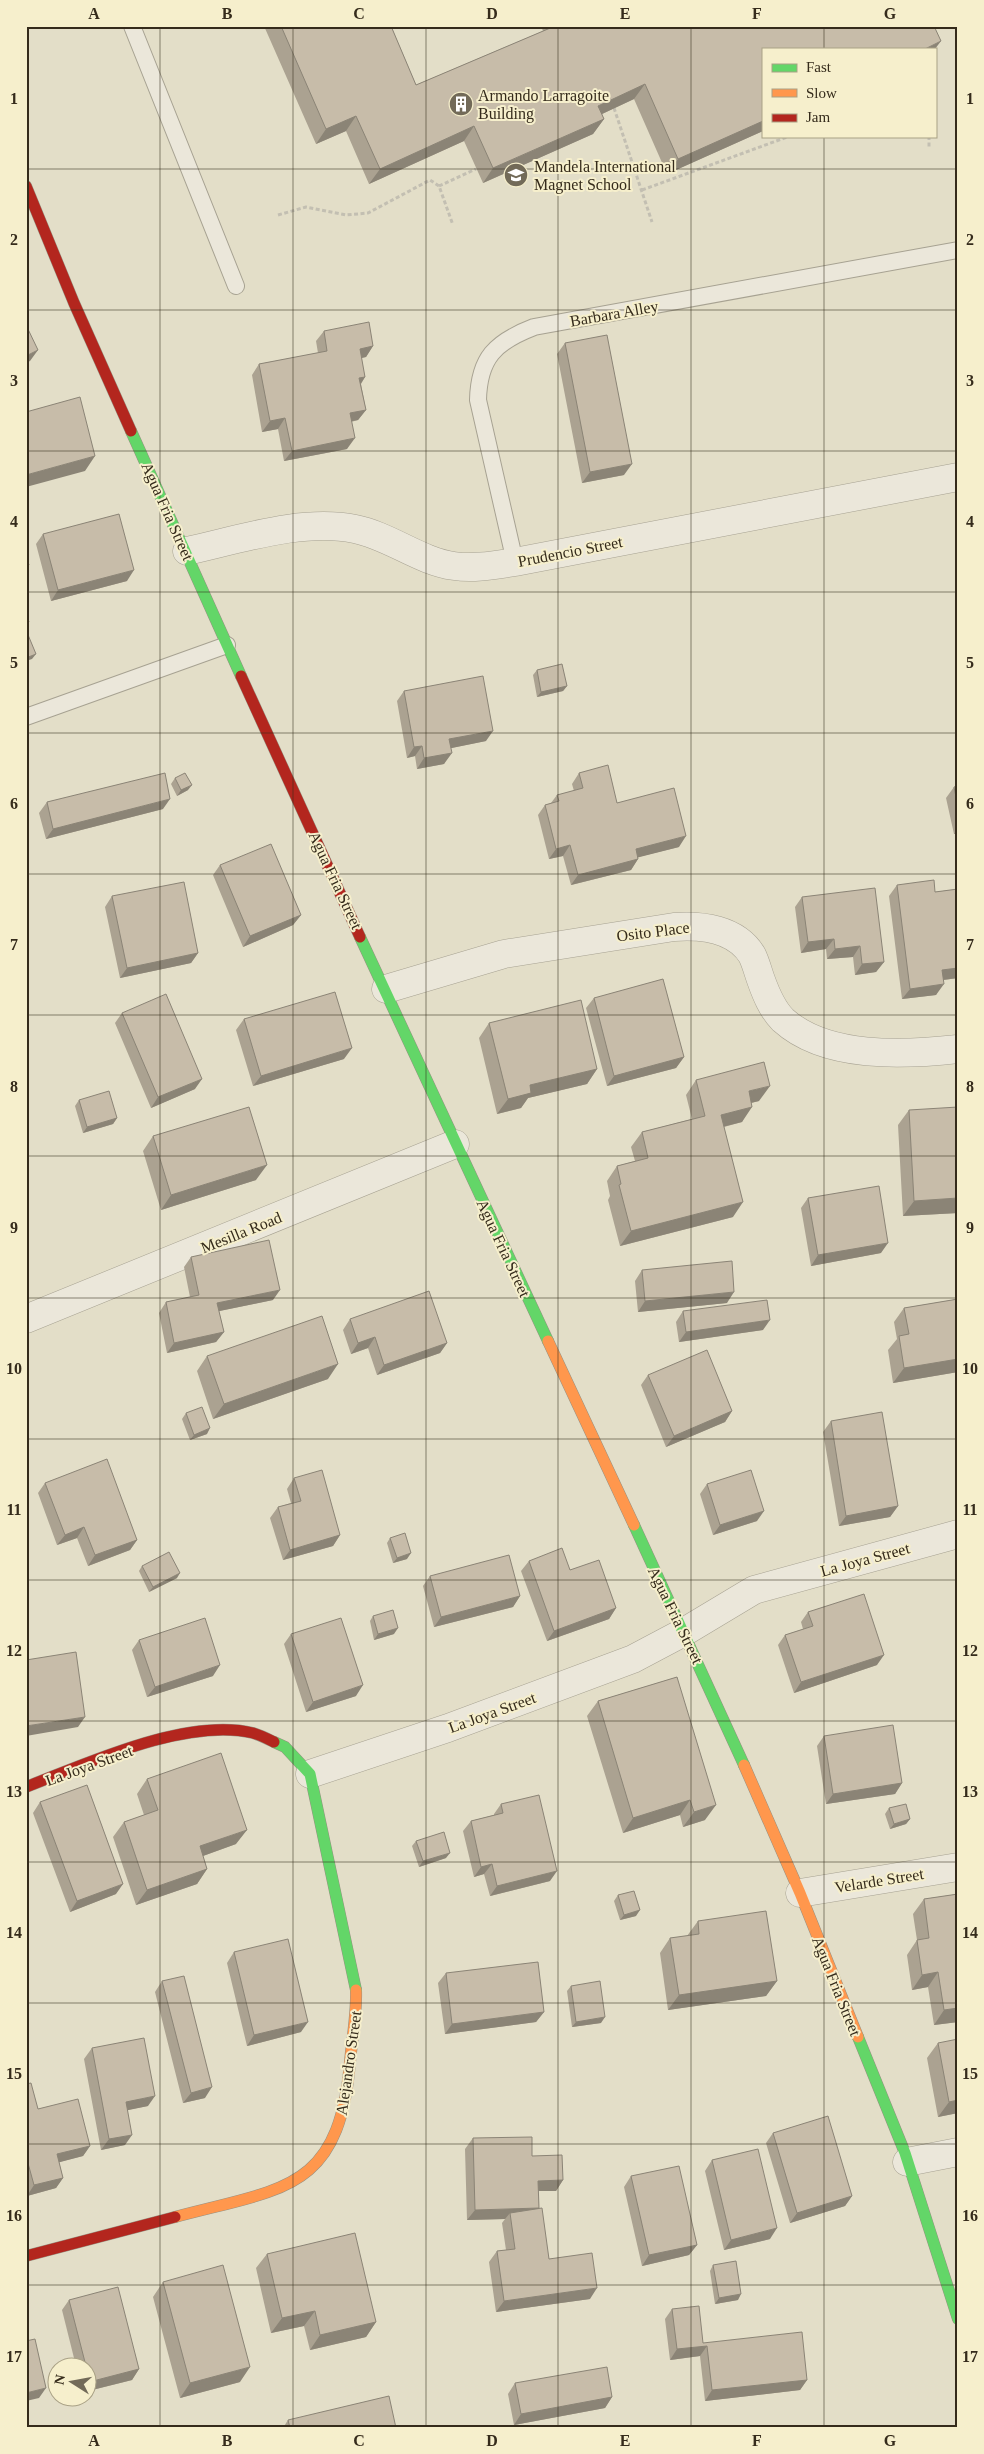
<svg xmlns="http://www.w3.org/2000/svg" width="984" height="2454" viewBox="0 0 984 2454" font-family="Georgia,serif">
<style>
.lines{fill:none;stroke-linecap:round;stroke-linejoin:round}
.lane-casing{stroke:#a7a292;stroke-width:18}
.street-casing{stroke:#a7a292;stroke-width:29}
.fast-casing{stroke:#979182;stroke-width:12}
.slow-casing{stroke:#979182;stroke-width:12}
.jam-casing{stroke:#979182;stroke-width:12}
.path{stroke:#c3bfb2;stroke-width:3;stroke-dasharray:4 2.5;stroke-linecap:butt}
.lane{stroke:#ebe7da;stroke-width:16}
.street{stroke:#ebe7da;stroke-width:28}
.fast{stroke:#63d668;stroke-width:11}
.slow{stroke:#ff974d;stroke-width:11}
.jam{stroke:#b3261e;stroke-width:11}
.wall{fill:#aba291}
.shaded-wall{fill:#8b8476}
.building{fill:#c7bca9;stroke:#8b8476}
.grid{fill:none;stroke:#352b1b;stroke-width:1;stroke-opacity:0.55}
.labels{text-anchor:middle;stroke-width:4;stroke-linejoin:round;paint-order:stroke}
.poi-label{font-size:16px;fill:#352b1b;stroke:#f6efcc;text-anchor:start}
.street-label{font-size:16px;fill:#352b1b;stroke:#f6efcc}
.neatline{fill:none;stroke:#352b1b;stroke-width:2}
.grid-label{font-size:16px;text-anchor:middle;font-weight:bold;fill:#352b1b}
</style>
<rect width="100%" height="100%" fill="#e3dec8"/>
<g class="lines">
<g class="lane-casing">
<path id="lane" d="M132,26L236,286
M515,562L478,400C479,358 495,342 534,327L958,250
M26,717L227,645"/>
</g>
<g class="street-casing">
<path id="street" d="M187,551C238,540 302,518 355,529C390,536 419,561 454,566C474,569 495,565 515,562L958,477
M386,989L504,954L674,927C702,925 736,929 752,955C756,963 758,972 761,980C766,994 772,1009 783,1020C826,1059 904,1055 958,1049
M26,1319L455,1144
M310,1774L448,1728L633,1659L684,1632L754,1590L958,1534
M800,1893L958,1867
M907,2162L958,2152"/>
</g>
<g class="fast-casing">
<path id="fast" d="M131,431L241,676
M360,937L548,1341
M634,1525L744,1765
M274,1742L285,1747L310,1774L356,1990
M858,2037L905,2153L958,2319"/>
</g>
<g class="slow-casing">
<path id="slow" d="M548,1341L634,1525
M744,1765L800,1893L858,2037
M175,2217C283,2188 339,2192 350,2062C352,2039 357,2013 356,1990"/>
</g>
<g class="jam-casing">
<path id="jam" d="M26,186L74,303L131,431
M241,676L360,937
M26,1787C88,1763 187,1717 253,1733C260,1735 268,1739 274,1742
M26,2256L175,2217"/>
</g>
<path class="path" d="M614,108L652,222
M929,136V148
M439,186L476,169
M642,190L790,136
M278,215L306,207L346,215L368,213L430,180L439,186L453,225"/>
<use href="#lane" class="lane"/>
<use href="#street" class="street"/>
<use href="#fast" class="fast"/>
<use href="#slow" class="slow"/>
<use href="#jam" class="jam"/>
</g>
<path class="wall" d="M264,26H391L416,85L543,31L541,26H934L763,49V131L667,174L634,99L602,114L604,119L593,134L483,183L464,141L369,184L346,131L316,144Z
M324,331L373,346L366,357L361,358L365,377L361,384L366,410L358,420L351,422L347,449L284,461L278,429L262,432L252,375L259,364L318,353L316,341Z
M565,343L624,475L582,483L557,354Z
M43,534L127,581L51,601L36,544Z
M537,670L567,686L563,691L537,697L533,675Z
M404,691L486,741L451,748L444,764L417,769L415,756L407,758L397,701Z
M579,773L617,803L679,847L638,857V859L631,870L571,885L563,856L549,859L538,815L545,805L551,803L557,795L574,791L572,784Z
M175,778L188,790L177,796L171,784Z
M958,786V833L954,834L946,798L954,787Z
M47,802L163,809L46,839L39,813Z
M220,865L301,915L293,925L243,947L213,875Z
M897,885L935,892L958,889V978L943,980L936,995L902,999L889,896Z
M112,896L198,953L191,963L120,978L105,907Z
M802,897L884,962L876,972L855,975L853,957L827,959L826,949L801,953L795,907Z
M594,998L684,1057L676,1068L607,1086L586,1008Z
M122,1013L195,1089L151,1108L115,1023Z
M244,1019L344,1059L253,1086L236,1030Z
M489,1023L597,1069L587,1084L528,1098L521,1108L497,1114L479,1038Z
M696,1080L759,1101L751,1103L742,1122L724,1127L733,1217L620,1246L608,1200L610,1196L607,1181L617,1166L635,1161L631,1147L642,1132L692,1119L686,1095Z
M79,1100L117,1118L113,1124L83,1133L75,1106Z
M909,1110L958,1213L903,1216L898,1125Z
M153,1136L256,1180L161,1210L143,1151Z
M808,1198L881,1253L811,1266L801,1208Z
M191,1257L273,1300L219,1311L224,1332L216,1342L167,1353L159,1313L166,1302L190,1297L184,1267Z
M642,1270L727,1303L638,1312L635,1281Z
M958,1299V1372L893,1383L888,1350L897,1339L894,1322L904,1308Z
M683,1311L763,1330L679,1342L676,1322Z
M350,1319L447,1343L440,1353L377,1375L368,1348L351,1354L343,1330Z
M207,1356L328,1379L213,1419L197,1371Z
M648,1375L732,1411L725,1422L666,1447L641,1385Z
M186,1413L207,1434L190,1440L182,1419Z
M831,1421L898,1506L890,1517L839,1526L823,1432Z
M294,1478L340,1535L333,1546L283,1560L270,1518L278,1507L291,1503L287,1489Z
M45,1483L137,1540L130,1550L88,1566L77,1538L57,1545L38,1493Z
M707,1484L757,1521L713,1535L700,1494Z
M390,1538L407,1559L393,1563L387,1543Z
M529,1561L570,1570L616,1608L609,1619L547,1641L521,1571Z
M142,1566L177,1578L149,1592L139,1571Z
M430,1576L520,1596L513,1607L434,1627L423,1586Z
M808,1612L877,1665L794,1693L778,1645L785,1635L803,1629L801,1622Z
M373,1616L394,1634L374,1640L370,1621Z
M291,1634L356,1696L306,1712L284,1644Z
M139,1640L213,1676L147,1697L132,1650Z
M677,1677L705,1820L683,1827L680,1815L623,1833L587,1716L598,1701Z
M824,1736L902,1783L895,1794L826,1804L817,1746Z
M147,1779L236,1844L203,1856L207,1869L197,1884L136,1905L113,1837L124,1822L144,1815L137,1794Z
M40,1802L116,1894L70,1912L33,1813Z
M501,1804L550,1881L490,1896L484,1874L474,1877L463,1831L471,1821L494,1815V1814Z
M889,1808L910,1819L906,1824L890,1829L885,1814Z
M416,1841L446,1858L419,1867L412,1846Z
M958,1894V2022L934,2025L928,1987L912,1990L907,1955L917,1940L913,1914L924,1899Z
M618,1895L636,1916L620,1920L614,1901Z
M698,1921L777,1981L766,1996L668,2010L660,1953L670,1938L687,1936Z
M234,1952L301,2032L247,2046L227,1963Z
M446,1973L544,2012L536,2022L445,2034L438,1983Z
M162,1981L205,2098L183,2103L155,1992Z
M571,1986L601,2023L572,2027L567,1991Z
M938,2043L958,2113L938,2117L927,2058Z
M92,2048L148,2106L127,2110L125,2145L101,2150L84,2059Z
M26,2084L38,2109L90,2146L83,2156L59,2162L63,2178L56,2188L27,2196Z
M773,2133L852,2196L845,2206L790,2223L766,2143Z
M473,2138L532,2156L563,2180L556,2191H538L539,2208L538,2209L549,2259L590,2299L496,2312L489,2262L497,2251L506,2250L502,2223L505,2219L467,2220L465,2149Z
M712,2160L770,2239L724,2250L705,2171Z
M631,2176L697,2245L689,2255L642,2266L624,2187Z
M267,2254L376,2322L366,2337L310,2350L304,2326L271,2333L256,2268Z
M713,2265L738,2300L715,2304L710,2271Z
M163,2282L240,2382L180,2398L153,2297Z
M69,2300L139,2369L132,2380L88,2391V2366H76L62,2310Z
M672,2309L703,2343L807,2380L800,2390L705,2401L700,2356L670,2360L665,2319Z
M515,2383L612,2397L605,2408L514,2425L508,2394Z
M288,2420L396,2428H283Z"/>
<path class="shaded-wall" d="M941,41L935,49H925Z
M645,84L634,99L587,121L598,106Z
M356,116L346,131L316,144L326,129Z
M604,119L593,134L483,183L493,168Z
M763,121V131L667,174L678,159Z
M474,126L464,141L369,184L380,169Z
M373,346L366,357L352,360L360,349Z
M38,350L30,361L26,363V356Z
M365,377L358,388L359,378Z
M366,410L358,420L342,423L350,413Z
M285,418L278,429L262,432L270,421Z
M355,438L347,449L284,461L292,451Z
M95,456L85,471L26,487V475Z
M632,464L624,475L582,483L590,472Z
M134,570L127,581L51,601L58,590Z
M36,654L32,659L26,661V658Z
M567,686L563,691L537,697L541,692Z
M493,731L486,741L442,750L449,739Z
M422,746L415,756L407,758L414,747Z
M452,753L444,764L417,769L424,758Z
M192,785L188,790L177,796L181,790Z
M170,799L163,809L46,839L53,829Z
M958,829V833L954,834Z
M686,836L679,847L628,860L636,849Z
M570,845L563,856L549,859L556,849Z
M638,859L631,870L571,885L578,875Z
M301,915L293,925L243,947L250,936Z
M834,939L826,949L801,953L808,942Z
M860,946L853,957L827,959L835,949Z
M198,953L191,963L120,978L127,968Z
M884,962L876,972L855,975L862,964Z
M958,968V978L935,981L942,970Z
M944,984L936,995L902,999L910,989Z
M352,1048L344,1059L253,1086L261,1076Z
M684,1057L676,1068L607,1086L614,1076Z
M597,1069L587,1084L528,1098L521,1108L497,1114L508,1099L530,1085Z
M202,1079L195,1089L151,1108L158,1097Z
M770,1086L759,1101L738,1106L749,1091Z
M752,1107L742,1122L710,1130L721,1115Z
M117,1118L113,1124L83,1133L87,1127Z
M267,1165L256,1180L161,1210L171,1195Z
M958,1198V1213L903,1216L914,1201Z
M743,1202L733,1217L620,1246L631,1231Z
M888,1243L881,1253L811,1266L818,1255Z
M280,1290L273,1300L210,1313L217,1303Z
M734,1292L727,1303L638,1312L645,1301Z
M770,1320L763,1330L679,1342L686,1332Z
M224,1332L216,1342L167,1353L174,1343Z
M375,1337L368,1348L351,1354L358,1343Z
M447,1343L440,1353L377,1375L384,1365Z
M958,1359V1372L893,1383L904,1368Z
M338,1364L328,1379L213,1419L224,1404Z
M732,1411L725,1422L666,1447L674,1436Z
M210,1428L207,1434L190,1440L194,1435Z
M898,1506L890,1517L839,1526L846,1516Z
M764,1511L757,1521L713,1535L720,1525Z
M84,1527L77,1538L57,1545L65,1535Z
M340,1535L333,1546L283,1560L290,1550Z
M137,1540L130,1550L88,1566L95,1555Z
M411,1553L407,1559L393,1563L397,1558Z
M180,1573L177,1578L149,1592L153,1587Z
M520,1596L513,1607L434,1627L441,1617Z
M616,1608L609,1619L547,1641L554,1631Z
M398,1628L394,1634L374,1640L378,1634Z
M884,1655L877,1665L794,1693L801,1682Z
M220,1665L213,1676L147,1697L155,1687Z
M363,1685L356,1696L306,1712L313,1702Z
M85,1717L78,1727L26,1736V1726Z
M902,1783L895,1794L826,1804L833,1794Z
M690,1800L680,1815L623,1833L633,1818Z
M716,1805L705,1820L683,1827L694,1812Z
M910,1819L906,1824L890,1829L894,1824Z
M247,1830L236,1844L189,1861L200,1846Z
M450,1853L446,1858L419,1867L423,1861Z
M492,1864L484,1874L474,1877L481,1867Z
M207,1869L197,1884L136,1905L147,1890Z
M557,1871L550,1881L490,1896L497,1886Z
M123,1884L116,1894L70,1912L77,1901Z
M640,1910L636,1916L620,1920L624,1915Z
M938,1972L928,1987L912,1990L922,1975Z
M777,1981L766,1996L668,2010L679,1995Z
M958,2008V2022L934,2025L944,2010Z
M544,2012L536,2022L445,2034L452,2024Z
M605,2017L601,2023L572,2027L576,2022Z
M308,2022L301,2032L247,2046L254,2035Z
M212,2087L205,2098L183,2103L191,2093Z
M155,2096L148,2106L119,2112L126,2102Z
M958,2100V2113L938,2117L949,2102Z
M132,2135L125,2145L101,2150L109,2139Z
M90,2146L83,2156L49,2165L57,2154Z
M63,2178L56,2188L27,2196L34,2185Z
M563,2180L556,2191H530L538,2181Z
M852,2196L845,2206L790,2223L797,2213Z
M539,2208L531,2218L510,2213L505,2219L467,2220L475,2210Z
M777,2228L770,2239L724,2250L731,2240Z
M697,2245L689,2255L642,2266L649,2255Z
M597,2288L590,2299L496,2312L504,2301Z
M741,2294L738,2300L715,2304L719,2298Z
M315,2311L304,2326L271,2333L282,2318Z
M376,2322L366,2337L310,2350L320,2335Z
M707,2346L700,2356L670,2360L677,2349Z
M250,2367L240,2382L180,2398L190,2383Z
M139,2369L132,2380L88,2391V2385L89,2382Z
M807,2380L800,2390L705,2401L712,2390Z
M46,2388L39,2398L26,2401V2393Z
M612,2397L605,2408L514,2425L521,2414Z"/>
<path class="building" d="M281,26H391L416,85L555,26H934L941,41L925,49H763V121L678,159L645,84L598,106L604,119L493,168L474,126L380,169L356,116L326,129Z
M369,322L373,346L360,349L365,377L359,378L366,410L350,413L355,438L292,451L285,418L270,421L259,364L327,351L324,331Z
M26,325L38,350L26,356Z
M607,335L632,464L590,472L565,343Z
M80,397L95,456L26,475V412Z
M119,514L134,570L58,590L43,534Z
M26,557L29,565L26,566Z
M26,614L29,622L26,623Z
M26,630L36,654L26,658Z
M562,664L567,686L541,692L537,670Z
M483,676L493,731L449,739L452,753L424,758L422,746L414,747L404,691Z
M608,765L617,803L674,788L686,836L636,849L638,859L578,875L570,845L556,849L545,805L559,801L557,795L583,788L579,773Z
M165,773L170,799L53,829L47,802Z
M185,773L192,785L181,790L175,778Z
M958,786V807L954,787Z
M271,844L301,915L250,936L220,865Z
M934,880L935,892L958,889V968L942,970L944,984L910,989L897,885Z
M184,882L198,953L127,968L112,896Z
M875,888L884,962L862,964L860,946L835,949L834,939L808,942L802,897Z
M663,979L684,1057L614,1076L594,998Z
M335,992L352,1048L261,1076L244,1019Z
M166,994L202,1079L158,1097L122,1013Z
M581,1000L597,1069L530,1085L531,1093L508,1099L489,1023Z
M764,1062L770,1086L749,1091L752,1107L721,1115L743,1202L631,1231L619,1185L621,1184L617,1166L648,1158L642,1132L705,1116L696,1080Z
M109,1091L117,1118L87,1127L79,1100Z
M249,1107L267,1165L171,1195L153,1136Z
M958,1107V1198L914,1201L909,1110Z
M879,1186L888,1243L818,1255L808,1198Z
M269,1240L280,1290L217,1303L224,1332L174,1343L166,1302L199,1295L191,1257Z
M732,1261L734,1292L645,1301L642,1270Z
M429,1291L447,1343L384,1365L375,1337L358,1343L350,1319Z
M958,1299V1359L904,1368L899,1336L909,1334L904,1308Z
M767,1300L770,1320L686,1332L683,1311Z
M322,1316L338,1364L224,1404L207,1356Z
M707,1350L732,1411L674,1436L648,1375Z
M202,1407L210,1428L194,1435L186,1413Z
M882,1412L898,1506L846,1516L831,1421Z
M107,1459L137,1540L95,1555L84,1527L65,1535L45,1483Z
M322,1470L340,1535L290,1550L278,1507L301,1501L294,1478Z
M751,1470L764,1511L720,1525L707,1484Z
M405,1533L411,1553L397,1558L390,1538Z
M562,1548L570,1570L599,1560L616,1608L554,1631L529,1561Z
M169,1552L180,1573L153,1587L142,1566Z
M509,1555L520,1596L441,1617L430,1576Z
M864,1594L884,1655L801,1682L785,1635L813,1626L808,1612Z
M393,1610L398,1628L378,1634L373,1616Z
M205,1618L220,1665L155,1687L139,1640Z
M341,1618L363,1685L313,1702L291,1634Z
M76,1652L85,1717L26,1726V1660Z
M677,1677L716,1805L694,1812L690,1800L633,1818L598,1701Z
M893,1725L902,1783L833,1794L824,1736Z
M221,1753L247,1830L200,1846L207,1869L147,1890L124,1822L158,1810L147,1779Z
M87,1785L123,1884L77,1901L40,1802Z
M539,1795L557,1871L497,1886L492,1864L481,1867L471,1821L503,1813L501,1804Z
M906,1804L910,1819L894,1824L889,1808Z
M444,1832L450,1853L423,1861L416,1841Z
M634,1891L640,1910L624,1915L618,1895Z
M958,1894V2008L944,2010L938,1972L922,1975L917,1940L929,1938L924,1899Z
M766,1911L777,1981L679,1995L670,1938L699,1934L698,1921Z
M288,1939L308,2022L254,2035L234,1952Z
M538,1962L544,2012L452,2024L446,1973Z
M184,1976L212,2087L191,2093L162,1981Z
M600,1981L605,2017L576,2022L571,1986Z
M144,2038L155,2096L126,2102L132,2135L109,2139L92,2048Z
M958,2039V2100L949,2102L938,2043Z
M31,2083L38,2109L78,2099L90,2146L57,2154L63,2178L34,2185L26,2156V2084Z
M828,2116L852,2196L797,2213L773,2133Z
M532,2137V2156L562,2155L563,2180L538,2181L539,2208L475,2210L473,2138Z
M758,2149L777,2228L731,2240L712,2160Z
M679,2166L697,2245L649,2255L631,2176Z
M542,2208L549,2259L592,2253L597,2288L504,2301L497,2251L515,2249L510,2213Z
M355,2233L376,2322L320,2335L315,2311L282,2318L267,2254Z
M736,2261L741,2294L719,2298L713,2265Z
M223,2265L250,2367L190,2383L163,2282Z
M118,2287L139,2369L89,2382L88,2374V2366H86L69,2300Z
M699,2306L703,2343L802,2332L807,2380L712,2390L707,2346L677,2349L672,2309Z
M35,2339L46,2388L26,2393V2341Z
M607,2367L612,2397L521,2414L515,2383Z
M389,2396L396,2428H290L288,2420Z"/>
<path class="grid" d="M160,26V2428M293,26V2428M426,26V2428M558,26V2428M691,26V2428M824,26V49M824,136V2428M26,169H958M26,310H958M26,451H958M26,592H958M26,733H958M26,874H958M26,1015H958M26,1156H958M26,1298H958M26,1439H958M26,1580H958M26,1721H958M26,1862H958M26,2003H958M26,2144H958M26,2285H958"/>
<defs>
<g id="building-disc" transform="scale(1.25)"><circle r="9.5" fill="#726a58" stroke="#f6efcc"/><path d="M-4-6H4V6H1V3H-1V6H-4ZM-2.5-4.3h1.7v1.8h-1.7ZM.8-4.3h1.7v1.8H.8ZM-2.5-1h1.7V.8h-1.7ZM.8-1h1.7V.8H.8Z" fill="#fff"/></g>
<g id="school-disc" transform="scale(1.25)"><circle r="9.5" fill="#726a58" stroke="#f6efcc"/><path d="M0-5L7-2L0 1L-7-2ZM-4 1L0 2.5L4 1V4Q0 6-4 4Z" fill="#fff"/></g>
</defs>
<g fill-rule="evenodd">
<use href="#building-disc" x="461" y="104"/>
<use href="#school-disc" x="516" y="175"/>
</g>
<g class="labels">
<g class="poi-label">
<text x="478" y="101">Armando Larragoite<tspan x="478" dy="18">Building</tspan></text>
<text x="534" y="172">Mandela International<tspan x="534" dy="18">Magnet School</tspan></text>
</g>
<g class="street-label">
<text transform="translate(614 313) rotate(-10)" y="6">Barbara Alley</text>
<text transform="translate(168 511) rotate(66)" y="6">Agua Fria Street</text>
<text transform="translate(570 551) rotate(-11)" y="6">Prudencio Street</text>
<text transform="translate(336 880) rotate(65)" y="6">Agua Fria Street</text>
<text transform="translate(653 931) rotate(-7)" y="6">Osito Place</text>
<text transform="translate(241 1232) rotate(-22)" y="6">Mesilla Road</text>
<text transform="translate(504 1248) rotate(65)" y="6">Agua Fria Street</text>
<text transform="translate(865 1559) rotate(-15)" y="6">La Joya Street</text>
<text transform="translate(676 1615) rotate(64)" y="6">Agua Fria Street</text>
<text transform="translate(492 1712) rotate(-20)" y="6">La Joya Street</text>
<text transform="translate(89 1765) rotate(-20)" y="6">La Joya Street</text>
<text transform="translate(879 1880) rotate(-9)" y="6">Velarde Street</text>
<text transform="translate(837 1986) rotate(68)" y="6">Agua Fria Street</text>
<text transform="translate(348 2063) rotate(-82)" y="6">Alejandro Street</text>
</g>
</g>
<rect width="984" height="2454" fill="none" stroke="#f6efcc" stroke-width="55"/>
<rect x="762" y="48" width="175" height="90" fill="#f6efcc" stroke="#a9a185"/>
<rect x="772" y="64" width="25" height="8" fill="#63d668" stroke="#a9a185"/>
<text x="806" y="72" font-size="15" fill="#352b1b">Fast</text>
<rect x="772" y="89" width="25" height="8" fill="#ff974d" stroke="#a9a185"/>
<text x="806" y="98" font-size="15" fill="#352b1b">Slow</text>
<rect x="772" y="114" width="25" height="8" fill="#b3261e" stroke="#a9a185"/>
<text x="806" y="122" font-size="15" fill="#352b1b">Jam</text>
<g transform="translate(72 2382) rotate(281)"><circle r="24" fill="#f6efcc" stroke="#a9a185"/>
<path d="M0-4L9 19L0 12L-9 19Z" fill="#726a58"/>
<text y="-8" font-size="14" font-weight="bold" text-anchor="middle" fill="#352b1b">N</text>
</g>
<rect x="28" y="28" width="928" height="2398" class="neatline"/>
<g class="grid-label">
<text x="94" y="19">A</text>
<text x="227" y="19">B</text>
<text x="359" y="19">C</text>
<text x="492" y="19">D</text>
<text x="625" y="19">E</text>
<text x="757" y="19">F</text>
<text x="890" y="19">G</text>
<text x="14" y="104">1</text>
<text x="970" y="104">1</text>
<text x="14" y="245">2</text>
<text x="970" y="245">2</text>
<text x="14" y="386">3</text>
<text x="970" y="386">3</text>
<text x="14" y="527">4</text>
<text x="970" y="527">4</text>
<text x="14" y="668">5</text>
<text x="970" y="668">5</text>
<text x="14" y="809">6</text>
<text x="970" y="809">6</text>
<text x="14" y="950">7</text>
<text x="970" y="950">7</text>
<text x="14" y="1092">8</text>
<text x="970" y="1092">8</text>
<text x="14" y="1233">9</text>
<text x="970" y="1233">9</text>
<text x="14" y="1374">10</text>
<text x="970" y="1374">10</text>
<text x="14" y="1515">11</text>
<text x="970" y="1515">11</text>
<text x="14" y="1656">12</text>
<text x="970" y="1656">12</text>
<text x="14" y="1797">13</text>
<text x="970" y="1797">13</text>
<text x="14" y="1938">14</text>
<text x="970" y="1938">14</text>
<text x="14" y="2079">15</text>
<text x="970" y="2079">15</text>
<text x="14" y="2221">16</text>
<text x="970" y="2221">16</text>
<text x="14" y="2362">17</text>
<text x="970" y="2362">17</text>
<text x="94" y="2446">A</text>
<text x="227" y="2446">B</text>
<text x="359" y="2446">C</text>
<text x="492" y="2446">D</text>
<text x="625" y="2446">E</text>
<text x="757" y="2446">F</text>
<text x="890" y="2446">G</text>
</g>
</svg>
